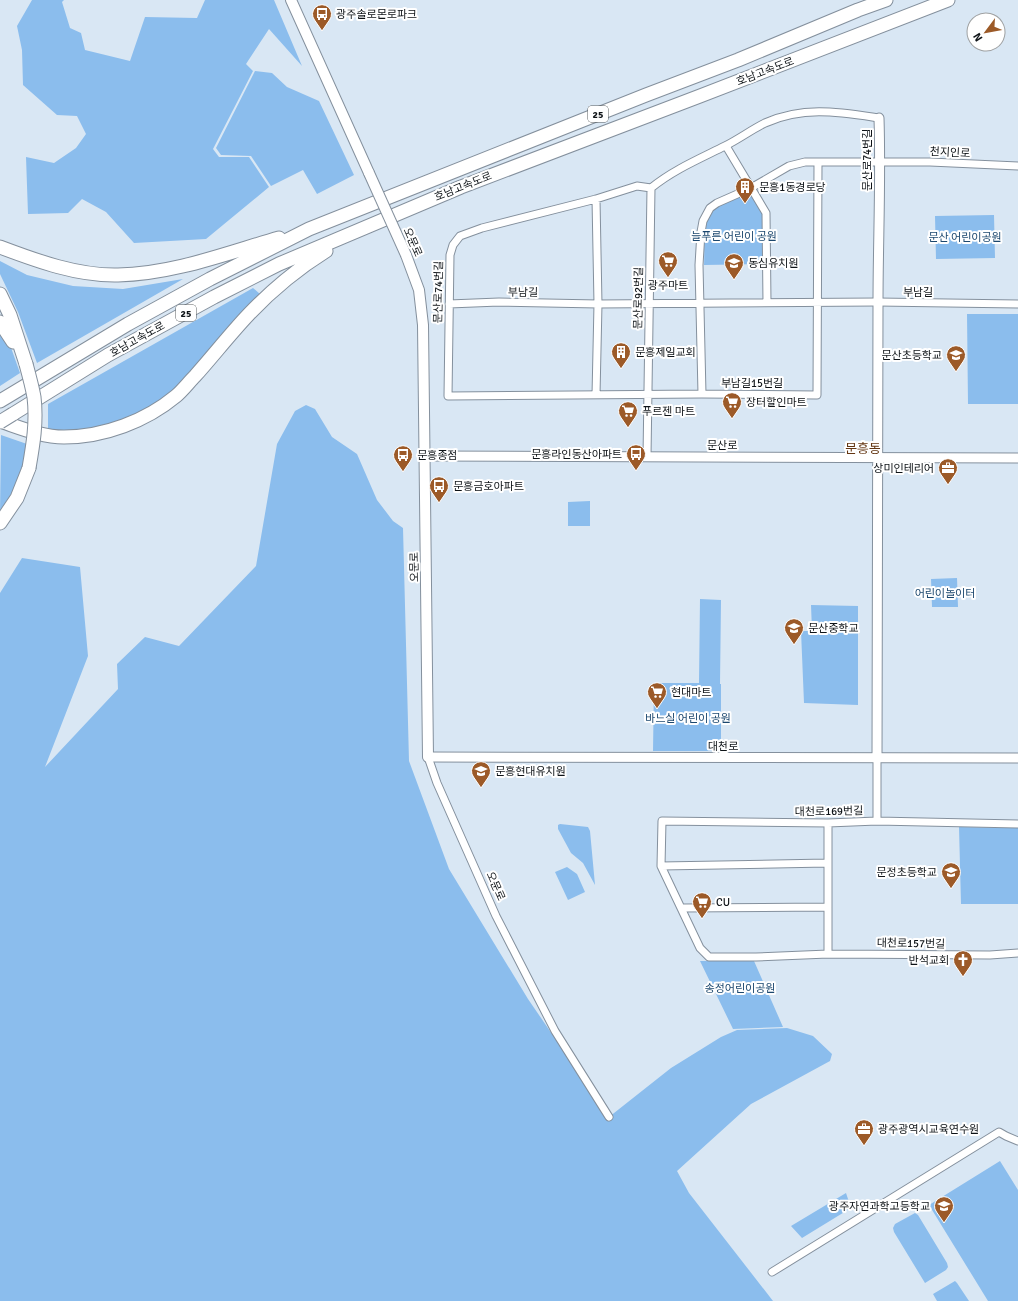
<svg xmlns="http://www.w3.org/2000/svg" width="1018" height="1301" viewBox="0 0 1018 1301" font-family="Signika,'Noto Sans KR',sans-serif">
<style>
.green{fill:#8bbded}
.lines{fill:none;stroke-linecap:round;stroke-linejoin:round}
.minor-casing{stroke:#84909d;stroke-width:9}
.tertiary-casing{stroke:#84909d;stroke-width:11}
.secondary-casing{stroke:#84909d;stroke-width:12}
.motorway-casing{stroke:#84909d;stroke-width:15}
.minor{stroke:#fff;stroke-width:7}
.tertiary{stroke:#fff;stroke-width:9}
.secondary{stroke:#fff;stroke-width:10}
.motorway{stroke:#fff;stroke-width:13}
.secondary-bridge-casing{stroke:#84909d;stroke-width:12;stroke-linecap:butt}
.motorway-bridge-casing{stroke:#84909d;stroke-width:15;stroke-linecap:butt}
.secondary-bridge{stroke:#fff;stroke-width:10}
.motorway-bridge{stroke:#fff;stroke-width:13}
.labels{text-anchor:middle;stroke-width:4;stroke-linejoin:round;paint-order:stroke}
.shield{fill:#fff;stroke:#565a5d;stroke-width:1}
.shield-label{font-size:10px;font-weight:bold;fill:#0e1317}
.poi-label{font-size:11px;fill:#0e1317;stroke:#fff;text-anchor:start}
.street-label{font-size:11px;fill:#0e1317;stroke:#fff}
.park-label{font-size:11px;fill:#1b476e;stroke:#fff}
.quarter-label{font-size:13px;fill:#633613;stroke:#fff}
</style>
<rect width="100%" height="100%" fill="#d9e7f4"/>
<path class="green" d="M32,0H64L62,2L70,28L81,33L85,50L130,61L145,17L197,18L205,0H274L302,66L269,29L246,64L253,71L213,149L219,157H249L269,187L206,239L134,243L106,212L82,199L68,213L28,214L26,157L54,163L76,148L86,134L77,116L57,115L23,85L22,50L17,26Z
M255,71L272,73L287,87L319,101L354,175L317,194L303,170L271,186L251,156L221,155L216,148Z
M741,195L752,197L762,213L764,264L704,265C705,252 702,222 711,212C719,204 731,200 741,195Z
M994,215L995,258L936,259L935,216Z
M0,261L27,275L73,286L123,289L183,279L37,363L18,312L0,274Z
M253,288L260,294L197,371L158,405L86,436L48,434V404Z
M967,314H1018V404H968Z
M0,328L9,342L20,373L0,386Z
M306,405L315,409L332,437L357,454L377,500L393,521L403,528L409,761L449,869L528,999L609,1117L671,1068L721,1037L737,1030L787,1028L813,1036L832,1054L830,1061L751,1104L677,1171L689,1193L773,1301H0V593L22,558L80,567L88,656L45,767L118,689L117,664L145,637L179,646L256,566L277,444L295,411Z
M1,435L27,444L21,476L0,514Z
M590,501V526H568V502Z
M957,578L958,607H932L931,579Z
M700,599L721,600L720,684H721V751H653L654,683H699Z
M811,605L858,606V705L804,703L801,631H812Z
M560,824L588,827L590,831L595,885L583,863L571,853L558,829V825Z
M959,827L1018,828V904H961Z
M567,867L577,874L585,892L568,900L555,872Z
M700,961H754L783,1027L733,1029Z
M1000,1161L1018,1190V1301H988L929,1205Z
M846,1193L851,1208L802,1238L791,1226Z
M915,1213L918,1215L947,1263L948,1267L946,1270L925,1283L894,1232L893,1228L895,1224Z
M955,1281L957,1283L969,1301H937L933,1294Z"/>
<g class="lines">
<g class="minor-casing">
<path id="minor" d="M726,146L766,213L767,302
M818,163L817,395L702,394L448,396L450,255L453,245L460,236L482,228L596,199L637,186L651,188C673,170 699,159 725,146C739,139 751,130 765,123C804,106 838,112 879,118
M449,304L499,302L598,304L878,302L1018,304
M702,394L699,265L701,232L703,221L710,208L717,203L751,188L789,166L805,162H930L1018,166
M596,395L598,304L596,199
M647,457L651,188
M428,757L437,783L496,916L555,1031L609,1117
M877,758V821
M828,823V954
M1018,824L877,821L828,823L662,821L661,866L700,948L709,957H756L828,954L990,955L1018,953
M661,866L827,863
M682,908L828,907
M772,1272L999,1132L1006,1136L1018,1141"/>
</g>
<g class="tertiary-casing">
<path id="tertiary" d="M425,456L1018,458
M428,757L1018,758
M877,758C877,607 878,455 878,304C878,242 881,180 879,118"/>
</g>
<g class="secondary-casing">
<path id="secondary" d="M291,0L369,173
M406,255L419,290L423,325L428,757"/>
</g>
<g class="motorway-casing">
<path id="motorway" d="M0,247C37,261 78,276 118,275C173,274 227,253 279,238
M0,294L10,315L26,364
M0,322L13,342
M0,401L128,324L210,279L309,229L646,95L738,60L858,10L886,0
M13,414L108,355L214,297L279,264L461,187L700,96L948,0
M0,421C21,428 42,437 64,437C104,437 146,421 176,396C183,390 189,382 195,376C213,356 230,334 249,314C272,290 297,269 326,251
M0,523L17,498L29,468"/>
</g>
<use href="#minor" class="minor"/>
<use href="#tertiary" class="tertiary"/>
<use href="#secondary" class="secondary"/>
<use href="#motorway" class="motorway"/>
<g class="secondary-bridge-casing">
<path id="secondary-bridge" d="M369,173L406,255"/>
</g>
<g class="motorway-bridge-casing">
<path id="motorway-bridge" d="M26,364C29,375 32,386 34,397C37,422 33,445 29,468
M0,422L13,414"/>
</g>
<use href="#secondary-bridge" class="secondary-bridge"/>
<use href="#motorway-bridge" class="motorway-bridge"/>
</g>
<defs>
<g id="bus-pin" transform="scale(1)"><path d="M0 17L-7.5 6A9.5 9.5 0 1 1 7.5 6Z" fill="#9c5a28" stroke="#fff"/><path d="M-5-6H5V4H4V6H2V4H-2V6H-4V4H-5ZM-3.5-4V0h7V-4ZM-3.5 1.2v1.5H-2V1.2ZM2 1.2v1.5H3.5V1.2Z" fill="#fff"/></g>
<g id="building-pin" transform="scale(1)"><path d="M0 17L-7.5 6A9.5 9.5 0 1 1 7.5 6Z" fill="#9c5a28" stroke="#fff"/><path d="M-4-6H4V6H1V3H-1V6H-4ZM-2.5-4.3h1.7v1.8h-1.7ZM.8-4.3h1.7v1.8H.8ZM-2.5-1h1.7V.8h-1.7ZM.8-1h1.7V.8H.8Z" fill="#fff"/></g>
<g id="supermarket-pin" transform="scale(1)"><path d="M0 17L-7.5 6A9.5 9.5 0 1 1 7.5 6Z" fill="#9c5a28" stroke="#fff"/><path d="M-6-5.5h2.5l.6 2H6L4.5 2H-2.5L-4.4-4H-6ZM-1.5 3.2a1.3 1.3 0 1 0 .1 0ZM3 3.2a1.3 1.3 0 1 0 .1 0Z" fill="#fff"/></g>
<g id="school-pin" transform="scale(1)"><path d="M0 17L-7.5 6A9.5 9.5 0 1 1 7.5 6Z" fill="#9c5a28" stroke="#fff"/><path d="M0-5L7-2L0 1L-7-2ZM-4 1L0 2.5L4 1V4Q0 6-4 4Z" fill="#fff"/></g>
<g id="office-pin" transform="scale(1)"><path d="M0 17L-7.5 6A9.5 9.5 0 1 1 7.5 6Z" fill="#9c5a28" stroke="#fff"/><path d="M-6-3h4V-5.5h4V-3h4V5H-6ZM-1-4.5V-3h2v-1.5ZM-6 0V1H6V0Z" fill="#fff"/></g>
<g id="church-pin" transform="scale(1)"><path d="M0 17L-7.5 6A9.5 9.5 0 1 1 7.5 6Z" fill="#9c5a28" stroke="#fff"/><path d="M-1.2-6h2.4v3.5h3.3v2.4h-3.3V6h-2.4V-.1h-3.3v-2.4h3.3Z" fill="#fff"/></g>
</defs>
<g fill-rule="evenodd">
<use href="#bus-pin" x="322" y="14"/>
<use href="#building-pin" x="745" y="187"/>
<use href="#supermarket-pin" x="668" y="261"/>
<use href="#school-pin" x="734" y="263"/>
<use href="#building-pin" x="621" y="352"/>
<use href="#school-pin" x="956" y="355"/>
<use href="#supermarket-pin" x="732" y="402"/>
<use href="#supermarket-pin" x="628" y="411"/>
<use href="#bus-pin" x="636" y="454"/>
<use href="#bus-pin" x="403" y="455"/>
<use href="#office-pin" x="948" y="468"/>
<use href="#bus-pin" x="439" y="486"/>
<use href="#school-pin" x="794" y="628"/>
<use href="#supermarket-pin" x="657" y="692"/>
<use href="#school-pin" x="481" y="771"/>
<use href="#school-pin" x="951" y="872"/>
<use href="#supermarket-pin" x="702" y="902"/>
<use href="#church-pin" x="963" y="960"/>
<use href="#office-pin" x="864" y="1129"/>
<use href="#school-pin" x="944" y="1206"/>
</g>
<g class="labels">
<g class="shield">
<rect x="588" y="106" width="20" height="16" rx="3"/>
<rect x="176" y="305" width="20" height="16" rx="3"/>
</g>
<g class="shield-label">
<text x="598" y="118">25</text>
<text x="186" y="317">25</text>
</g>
<g class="poi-label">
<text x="336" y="18">광주솔로몬로파크</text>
<text x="759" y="191">문흥1동경로당</text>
<text x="748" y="267">동심유치원</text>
<text x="668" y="289" text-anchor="middle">광주마트</text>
<text x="635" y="356">문흥제일교회</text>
<text x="942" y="359" text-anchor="end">문산초등학교</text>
<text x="746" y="406">장터할인마트</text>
<text x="642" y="415">푸르젠 마트</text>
<text x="622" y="458" text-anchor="end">문흥라인동산아파트</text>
<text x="417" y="459">문흥종점</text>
<text x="934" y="472" text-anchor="end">상미인테리어</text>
<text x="453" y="490">문흥금호아파트</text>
<text x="808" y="632">문산중학교</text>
<text x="671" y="696">현대마트</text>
<text x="495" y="775">문흥현대유치원</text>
<text x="937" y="876" text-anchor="end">문정초등학교</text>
<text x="716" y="906">CU</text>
<text x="949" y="964" text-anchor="end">반석교회</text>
<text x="878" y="1133">광주광역시교육연수원</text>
<text x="930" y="1210" text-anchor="end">광주자연과학고등학교</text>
</g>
<g class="street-label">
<text transform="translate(765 71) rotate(-21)" y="4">호남고속도로</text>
<text transform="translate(950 152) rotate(3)" y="4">천지인로</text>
<text transform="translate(867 160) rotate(-90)" y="4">문산로74번길</text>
<text transform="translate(463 186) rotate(-22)" y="4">호남고속도로</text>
<text transform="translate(413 242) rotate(66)" y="4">오문로</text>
<text transform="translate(438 292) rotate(-89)" y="4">문산로74번길</text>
<text transform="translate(523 292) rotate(1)" y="4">부남길</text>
<text x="918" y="296">부남길</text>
<text transform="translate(638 298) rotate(-89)" y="4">문산로92번길</text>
<text transform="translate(137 339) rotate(-29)" y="4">호남고속도로</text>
<text x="752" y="387">부남길15번길</text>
<text x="722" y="449">문산로</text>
<text transform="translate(414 567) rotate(-91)" y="4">오문로</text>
<text x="723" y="750">대천로</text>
<text transform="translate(829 811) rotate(-1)" y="4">대천로169번길</text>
<text transform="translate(496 886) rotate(66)" y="4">오문로</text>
<text transform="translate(911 943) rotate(1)" y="4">대천로157번길</text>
</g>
<g class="park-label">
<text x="734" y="240">늘푸른 어린이 공원</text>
<text x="965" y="241">문산 어린이공원</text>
<text x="945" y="597">어린이놀이터</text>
<text x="688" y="722">바느실 어린이 공원</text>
<text x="740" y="992">송정어린이공원</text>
</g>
<g class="quarter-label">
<text x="863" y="453">문흥동</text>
</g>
</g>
<g transform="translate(986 32) rotate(238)"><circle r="19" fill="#ffffff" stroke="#9fa1a2"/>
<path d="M0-3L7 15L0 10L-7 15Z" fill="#9c5a28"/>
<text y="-6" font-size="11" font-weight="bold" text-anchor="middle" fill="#0e1317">N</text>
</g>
</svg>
